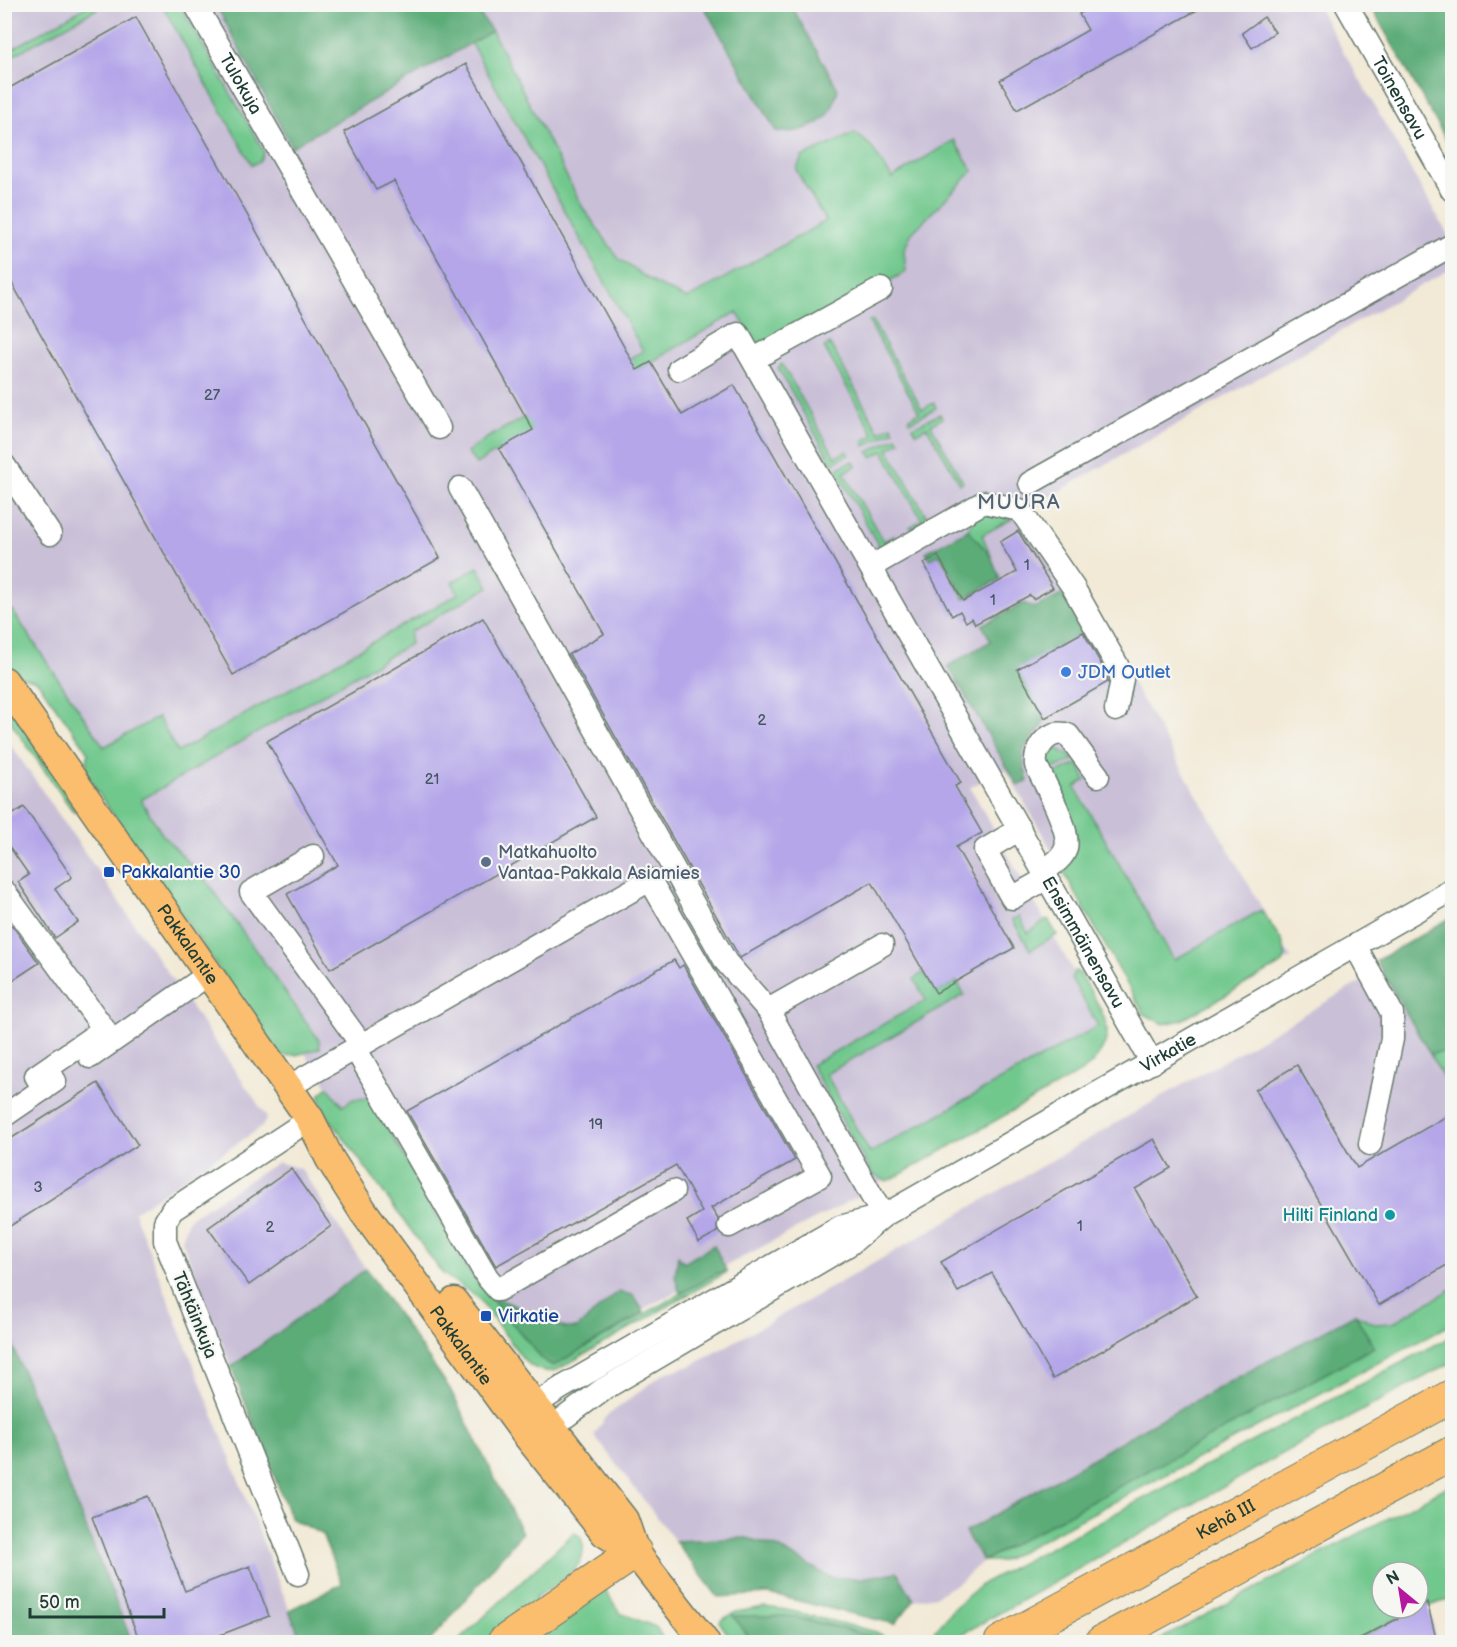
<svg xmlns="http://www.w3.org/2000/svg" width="1457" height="1647" viewBox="0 0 1457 1647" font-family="'Balsamiq Sans',sans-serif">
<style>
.industrial{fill:#c9bfd7}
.green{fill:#71c88d;stroke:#488260;stroke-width:1.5}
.forest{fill:#5cac78;stroke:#3e7456;stroke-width:1.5}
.building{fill:#b4a6e9}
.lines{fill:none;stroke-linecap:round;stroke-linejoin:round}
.minor-casing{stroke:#697a6d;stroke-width:25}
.major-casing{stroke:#697a6d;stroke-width:31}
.highway-casing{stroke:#697a6d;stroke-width:35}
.minor{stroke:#fff;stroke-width:22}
.major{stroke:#fabe6e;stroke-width:28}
.highway{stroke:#fabe6e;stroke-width:33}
.shop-dot{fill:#3f7fe0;stroke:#f6f6f2;stroke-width:2}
.service-dot{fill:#5c6f8a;stroke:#f6f6f2;stroke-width:2}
.transit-dot{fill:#1a4fb4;stroke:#f6f6f2;stroke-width:2}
.culture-dot{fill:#0f9aa8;stroke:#f6f6f2;stroke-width:2}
.labels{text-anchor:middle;stroke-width:4.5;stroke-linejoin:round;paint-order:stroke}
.number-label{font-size:15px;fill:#445761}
.street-label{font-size:18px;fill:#1f3d34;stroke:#f6f6f2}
.shop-label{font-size:18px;fill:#366cbe;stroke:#f6f6f2;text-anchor:start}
.service-label{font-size:18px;fill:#4e5e75;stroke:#f6f6f2;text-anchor:start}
.transit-label{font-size:18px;fill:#164399;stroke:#f6f6f2;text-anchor:start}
.culture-label{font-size:18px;fill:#0d838f;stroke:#f6f6f2;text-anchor:end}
.quarter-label{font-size:21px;letter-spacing:1.5px;fill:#536273;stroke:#f6f6f2}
</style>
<rect width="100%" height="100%" fill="#f6f6f2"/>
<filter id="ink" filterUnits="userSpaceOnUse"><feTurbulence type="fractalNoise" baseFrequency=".0167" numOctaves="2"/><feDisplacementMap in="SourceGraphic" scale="12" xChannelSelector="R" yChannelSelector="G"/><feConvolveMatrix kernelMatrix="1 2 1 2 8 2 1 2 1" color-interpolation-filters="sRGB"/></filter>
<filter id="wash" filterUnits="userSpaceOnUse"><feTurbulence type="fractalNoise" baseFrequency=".008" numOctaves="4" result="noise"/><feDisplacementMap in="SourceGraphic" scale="24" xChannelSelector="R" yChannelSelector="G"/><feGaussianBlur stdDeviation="1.35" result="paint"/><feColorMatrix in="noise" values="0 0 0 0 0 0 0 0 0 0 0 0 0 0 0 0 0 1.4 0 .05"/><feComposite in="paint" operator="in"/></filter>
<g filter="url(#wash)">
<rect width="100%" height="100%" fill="#f2ead7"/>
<path class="industrial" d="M162,4L165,10L175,4L1317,5L1452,242V268L1031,507L1291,958L1182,1020L1162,1022L1150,1018L1144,1014L1006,770L970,787L1104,1026L1091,1062L844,1204L544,1361L468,1270L328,1087L5,620L4,5Z
M4,735L267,1117L262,1127L134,1212L302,1642H132L5,1327Z
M1452,929V1291L1163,1455L966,1532L983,1561L961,1581L936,1596L914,1600L897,1572L861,1578H831L777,1547L747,1538L675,1541L594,1435L607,1416L664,1373L691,1366L867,1267Z
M278,1162L301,1169L366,1269L231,1367L182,1240L188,1219Z"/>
<path class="green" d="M91,4L104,5L5,60V53Z
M162,5H180L264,152L260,161L252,165Z
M492,31L583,208L619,259L656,284L687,299L826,221L796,170L802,157L855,133L870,145L892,178L954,140L973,171L911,234L904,250L906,272L759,350L737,312L476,464L467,452L487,438L643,351L471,43Z
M872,320L922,409L934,403L936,408L910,422L908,419L919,412L869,322Z
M830,344L879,432L892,426L894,431L865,446L863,441L874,435L824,347Z
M782,364L835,457L847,451L849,455L832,463L778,368Z
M940,414L942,418L931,425L963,482L960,484L927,427L916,433L913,427Z
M897,437L900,442L888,449L927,517L939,511L940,514L915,529L910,527L922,520L883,451L872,457L868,452Z
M853,461L856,466L844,473L883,541L894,536L893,543L881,550L837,472L838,468Z
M989,511L1012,519L982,535L991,556L968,530L972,520Z
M478,567L489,587L410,632V644L141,800L162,834L208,883L319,1040L320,1048C307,1052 291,1058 278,1055L86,775L88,753L82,743L37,681L21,677L5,662L4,598L104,747L158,717L178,752L458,594L452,582Z
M4,700L54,771L77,814L72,810L5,714Z
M1058,749L1075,759L1048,771L1045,761L1047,755Z
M1078,764L1086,780L1075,787L1174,960L1261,910L1282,941L1286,956L1283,963L1182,1020L1164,1024L1144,1014L1063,871C1092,840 1065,809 1049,776Z
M1019,916L1028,933L1048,919L1057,935L1030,950L1012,919Z
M1075,971L1080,973C1102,1013 1126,1036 1083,1071L896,1177L887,1181L873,1175L811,1065L926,1000L914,979L924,972L936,993L957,981L964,995L826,1074L870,1153L1098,1026L1071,978Z
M1449,1051L1452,1057V1093L1430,1054Z
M328,1087L343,1106L353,1099L371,1098L468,1270L544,1361L553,1366L717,1273L727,1272L557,1370C545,1374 533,1369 524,1360L478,1298L442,1273L324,1111L319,1095Z
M1452,1289V1324L1002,1561H983L1374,1347L1355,1314L1376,1324L1392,1323Z
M1452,1336V1362L1291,1449L948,1642H925L955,1607L983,1583Z
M1452,1484V1599L1428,1606L1427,1602L1418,1607V1572H1382V1608H1416L1353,1642H1155Z
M574,1533L580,1536C595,1566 556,1584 536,1597L535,1602L485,1642H457Z
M604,1588L620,1613L656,1627L665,1642H517Z
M764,1607L787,1610L876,1632L882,1635L887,1642L844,1628L789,1616H733L753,1642H733L720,1623L721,1620L736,1612Z"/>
<path class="forest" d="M216,5H473L492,31L292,147Z
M703,5H791L838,89C836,96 834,105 830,112C820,127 793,135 776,131Z
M1370,5H1452V150Z
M968,530L991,556L1000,579L964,599L940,555L930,559L926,552Z
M1064,594L1071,601L1087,630L1018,669L1045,718C1043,733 1023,740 1023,756C1023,764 1026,773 1028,781L1018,786L948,666L991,641L982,625L1024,603L1034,608Z
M1452,917V1033L1443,1039L1449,1051L1430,1054L1376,961Z
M714,1245L727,1272L717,1273L680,1294L675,1276L678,1256L684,1263Z
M366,1269L450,1389L522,1533L429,1642H302L289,1610L342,1584L322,1534L291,1519L231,1367Z
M618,1292L633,1295L644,1312L554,1366L544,1361L488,1294L565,1328H577Z
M1355,1314L1374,1347L983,1561L965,1532L1146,1427Z
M4,1327H5L132,1642H5Z
M747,1538L777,1547L831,1578H861L897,1572L914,1600L895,1624L769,1594L718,1597L675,1541Z
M733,1616H789L882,1639L884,1642H753Z"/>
<g id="blocks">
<path class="building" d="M1095,4H1208L1017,110L1000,80L1088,30L1079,14Z
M136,17L440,558L233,675L4,269V91Z
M1264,17L1275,32L1252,48L1242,33Z
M466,64L637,370L651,362L682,415L734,385L961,783L955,786L982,833L956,847L1014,948L936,993L872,882L740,958L569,654L604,634L499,449L533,430L394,181L376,190L344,132Z
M1018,531L1053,588L1033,599L1030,595L975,624L972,618L966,622L960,611L952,616L924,563L938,556L963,601L1017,572L1000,542Z
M483,618L596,817L330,969L287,894L338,865L267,741Z
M1083,632L1105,671L1108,682L1045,718L1017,669Z
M24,807L72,877L55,889L78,922L55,938L18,882L29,875L4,839V820Z
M12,925L39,963L4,986V930Z
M674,960L679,968L683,965L795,1160L711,1208L718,1219L717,1232L699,1242L687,1221L702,1212L676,1165L496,1266L407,1111Z
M1297,1065L1357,1168L1452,1113V1262L1379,1305L1255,1090Z
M98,1083L138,1145L4,1230V1143Z
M1154,1139L1171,1168L1135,1189L1197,1296L1053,1379L992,1273L958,1292L941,1262Z
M291,1169L331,1226L249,1285L208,1228Z
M148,1496L185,1591L250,1566L269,1616L202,1642H140L92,1517Z
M1427,1602L1437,1642H1353L1418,1608Z"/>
</g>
</g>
<g filter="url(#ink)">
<use href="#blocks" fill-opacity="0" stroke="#697a6d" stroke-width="1.5"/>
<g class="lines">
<g class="minor-casing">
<g id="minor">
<path id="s1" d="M195,4L439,428"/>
<path id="s2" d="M1346,4L1452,190"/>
<path d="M754,359L881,289"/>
<path id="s3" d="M679,369L738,334L1152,1063"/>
<path d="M4,465L50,534"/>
<path d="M1030,483L1452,245"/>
<path d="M460,488L726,962L768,1010L883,1216"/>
<path d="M872,566L984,502L1020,510L1073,587L1117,665L1122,679L1116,710"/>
<path d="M1020,829L985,850L1012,898L1047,878"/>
<path d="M313,856L251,892L361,1044"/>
<path d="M1043,871C1052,865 1063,859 1066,848C1071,829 1044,783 1036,765C1034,748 1049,728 1068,735L1098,776"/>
<path d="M4,891L104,1029L36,1076L44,1089"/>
<path d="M1356,947L1392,1013V1039L1370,1144"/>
<path d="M768,1010L882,945"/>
<path d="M355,1048L487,1277L498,1290L673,1191"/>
<path d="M90,1057L209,974"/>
<path d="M288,1087L650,880L820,1176L729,1226"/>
<path d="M4,1116L55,1081"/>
<path d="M530,1420L536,1404L561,1388L840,1227L878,1217"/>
<path id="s4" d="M536,1430L553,1426L602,1390L850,1244L883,1216L1452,890"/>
<path d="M298,1574L165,1241V1222L172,1210L310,1119"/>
</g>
</g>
<g class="major-casing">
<g id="major">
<path id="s5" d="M4,681L310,1119L330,1159L363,1211L525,1433L605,1533L635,1552L705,1642"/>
<path d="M454,1302L624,1520L635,1552"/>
</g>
</g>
<g class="highway-casing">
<g id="highway">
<path d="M504,1642L635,1552"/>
<path id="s6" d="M1001,1642L1452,1396"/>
<path d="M1102,1642L1452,1453"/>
</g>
</g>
<use href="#minor" class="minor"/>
<use href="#major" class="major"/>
<use href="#highway" class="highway"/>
</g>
</g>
<circle class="shop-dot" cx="1066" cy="672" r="6"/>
<circle class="service-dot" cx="486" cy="862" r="6"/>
<g class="transit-dot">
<rect x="103" y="866" width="12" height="12" rx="3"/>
<rect x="480" y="1310" width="12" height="12" rx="3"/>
</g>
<circle class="culture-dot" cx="1390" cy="1215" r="6"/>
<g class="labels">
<g class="number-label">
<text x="212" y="400">27</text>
<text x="1027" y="570">1</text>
<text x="993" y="605">1</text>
<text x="762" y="725">2</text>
<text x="432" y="784">21</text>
<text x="596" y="1129">19</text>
<text x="38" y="1192">3</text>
<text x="1080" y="1231">1</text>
<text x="270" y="1232">2</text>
</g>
<g class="street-label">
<text dy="6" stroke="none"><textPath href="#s1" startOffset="92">Tulokuja</textPath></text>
<text dy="6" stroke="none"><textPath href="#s2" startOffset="108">Toinensavu</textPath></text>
<text dy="6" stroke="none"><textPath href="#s3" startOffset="768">Ensimmäinensavu</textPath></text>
<text dy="6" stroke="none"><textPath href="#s5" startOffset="321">Pakkalantie</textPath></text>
<text dy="6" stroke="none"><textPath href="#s4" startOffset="738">Virkatie</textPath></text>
<text transform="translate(195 1315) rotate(68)" y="6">Tähtäinkuja</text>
<text dy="6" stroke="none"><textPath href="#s5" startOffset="807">Pakkalantie</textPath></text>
<text dy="6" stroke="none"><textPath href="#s6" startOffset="256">Kehä III</textPath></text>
</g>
<g class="shop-label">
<text x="1078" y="678">JDM Outlet</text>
</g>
<g class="service-label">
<text x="498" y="858">Matkahuolto<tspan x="498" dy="21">Vantaa-Pakkala Asiamies</tspan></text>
</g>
<g class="transit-label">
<text x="121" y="878">Pakkalantie 30</text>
<text x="498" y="1322">Virkatie</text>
</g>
<g class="culture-label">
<text x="1378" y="1221">Hilti Finland</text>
</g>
<g class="quarter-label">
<text x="1019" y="509">MUURA</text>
</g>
</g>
<rect width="1457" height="1647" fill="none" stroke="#f6f6f2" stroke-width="24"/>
<g transform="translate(1400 1590) rotate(330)"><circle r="28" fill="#f6f6f2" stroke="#a0aca6" stroke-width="1.5"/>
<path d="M0-4.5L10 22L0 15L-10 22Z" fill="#b5179e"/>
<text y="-9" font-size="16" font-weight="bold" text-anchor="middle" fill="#1f3d34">N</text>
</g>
<path d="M30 1608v9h134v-9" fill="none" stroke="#1f3d34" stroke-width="3"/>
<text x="39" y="1608" font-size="18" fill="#1f3d34" stroke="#f6f6f2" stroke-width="4.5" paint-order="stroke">50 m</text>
</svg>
